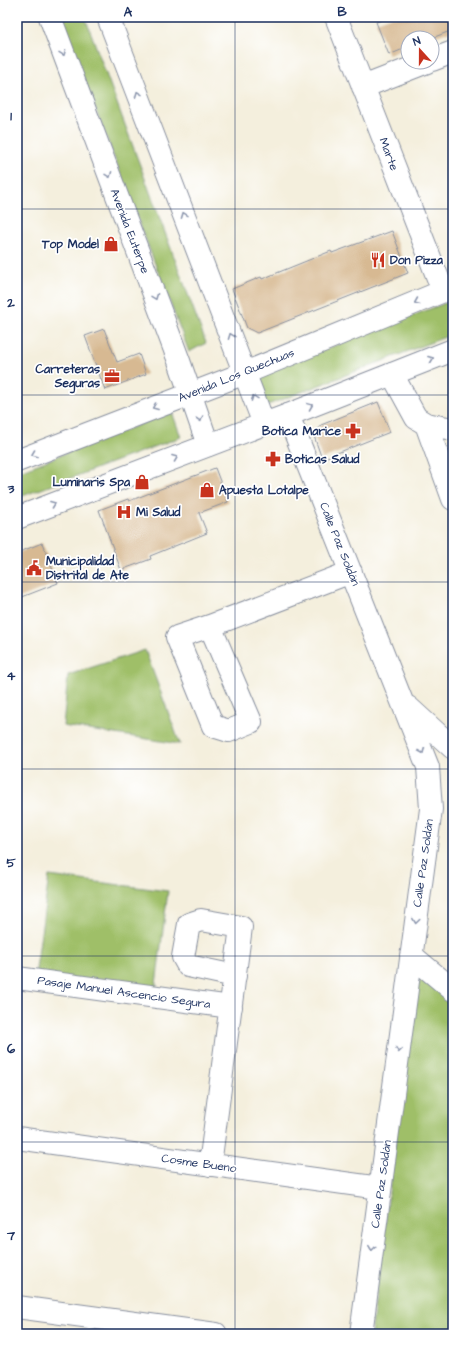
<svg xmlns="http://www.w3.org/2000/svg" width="470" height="1351" viewBox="0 0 470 1351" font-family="'Architects Daughter',sans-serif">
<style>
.green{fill:#9fbf67;stroke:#5d7762}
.building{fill:#d7b992}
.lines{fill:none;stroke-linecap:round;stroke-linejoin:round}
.minor-casing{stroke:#888f9e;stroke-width:24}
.major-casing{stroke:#888f9e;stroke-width:24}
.minor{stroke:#fff;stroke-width:22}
.major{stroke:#fff;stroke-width:22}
.oneway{stroke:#8d97ae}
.grid{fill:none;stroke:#1b2f5e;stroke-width:1;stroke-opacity:0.55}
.labels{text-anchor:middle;stroke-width:3.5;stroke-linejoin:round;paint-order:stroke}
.street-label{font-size:12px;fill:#1b2f5e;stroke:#fff}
.poi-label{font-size:12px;font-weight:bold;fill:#1b2f5e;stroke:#fff;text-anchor:start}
.neatline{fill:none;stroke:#1b2f5e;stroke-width:1.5}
.grid-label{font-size:13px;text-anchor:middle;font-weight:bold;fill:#1b2f5e}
</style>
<rect width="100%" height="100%" fill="#fff"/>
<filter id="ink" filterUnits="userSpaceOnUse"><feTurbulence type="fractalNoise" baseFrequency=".025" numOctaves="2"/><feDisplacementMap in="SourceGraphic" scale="8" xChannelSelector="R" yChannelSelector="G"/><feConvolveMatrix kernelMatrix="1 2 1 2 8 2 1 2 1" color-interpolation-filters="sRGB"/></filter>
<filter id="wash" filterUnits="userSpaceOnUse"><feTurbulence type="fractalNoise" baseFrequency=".012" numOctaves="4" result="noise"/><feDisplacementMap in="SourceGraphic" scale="16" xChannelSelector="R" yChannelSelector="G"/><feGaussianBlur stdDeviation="0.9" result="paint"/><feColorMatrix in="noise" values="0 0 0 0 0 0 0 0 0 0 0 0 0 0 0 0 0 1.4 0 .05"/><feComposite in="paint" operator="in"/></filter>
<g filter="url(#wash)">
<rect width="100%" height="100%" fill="#f4efdd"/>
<path class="green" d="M60,17H85L206,343L189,352Z
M453,300V334L265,406L258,375Z
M172,412L181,437L17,498V472Z
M145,650L180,744L63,726L68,675Z
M49,876L168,891L155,992L35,976Z
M417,972L453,1002V1334H371Z"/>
<g id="blocks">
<path class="building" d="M390,17H453V30L432,38H408V47L389,55L376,22Z
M392,231L408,273L257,333L247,328L232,289L261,277L262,279L331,251L332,253Z
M104,329L117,362L139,354L146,374L105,390L85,336Z
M378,402L390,432L322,459L315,439L314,434L321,425Z
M215,468L228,502L199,513L207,533L150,556L151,559L121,570L99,510L128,499L129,501Z
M42,543L58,583L17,599V553Z"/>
</g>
</g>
<g filter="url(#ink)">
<use href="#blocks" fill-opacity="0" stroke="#888f9e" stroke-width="1"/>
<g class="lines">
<g class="minor-casing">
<path id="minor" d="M50,17L179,361L208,445
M108,17L264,424
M336,17L443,291
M432,60L453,52
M363,87L427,62
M392,374L416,418L426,424L453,429
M288,415L428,767L431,809L361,1334
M426,424L453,499
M210,626L251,722L229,731L213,726L177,637L210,626L351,572
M408,707L453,748
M411,955L453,990
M17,978L231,1007
M17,1138L380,1188
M210,1165C221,1085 231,1006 241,927L201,920L189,924L183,957L188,966L235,976
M17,1307L216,1334"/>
</g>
<g class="major-casing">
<path id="major" d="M17,461L245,373L453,287
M17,518L288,415L453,350"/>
</g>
<use href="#minor" class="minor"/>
<use href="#major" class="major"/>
</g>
<defs><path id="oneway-chevron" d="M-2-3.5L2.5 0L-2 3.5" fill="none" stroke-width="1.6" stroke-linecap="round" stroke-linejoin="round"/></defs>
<g class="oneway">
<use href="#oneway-chevron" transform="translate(63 53) rotate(69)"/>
<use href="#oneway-chevron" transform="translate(138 94) rotate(-111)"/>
<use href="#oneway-chevron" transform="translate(109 175) rotate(69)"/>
<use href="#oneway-chevron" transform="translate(184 215) rotate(-111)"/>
<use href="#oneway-chevron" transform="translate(155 297) rotate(69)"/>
<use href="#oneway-chevron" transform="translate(417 302) rotate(157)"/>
<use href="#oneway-chevron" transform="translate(231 336) rotate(-111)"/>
<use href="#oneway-chevron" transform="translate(431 359) rotate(-21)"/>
<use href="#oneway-chevron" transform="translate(254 398) rotate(-110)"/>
<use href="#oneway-chevron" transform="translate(310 406) rotate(-21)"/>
<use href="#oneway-chevron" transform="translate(155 407) rotate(159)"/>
<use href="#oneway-chevron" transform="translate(200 419) rotate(72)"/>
<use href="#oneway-chevron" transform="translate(34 454) rotate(159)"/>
<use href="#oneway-chevron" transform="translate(175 458) rotate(-21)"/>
<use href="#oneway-chevron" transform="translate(53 504) rotate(-21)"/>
<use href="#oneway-chevron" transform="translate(422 751) rotate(68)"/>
<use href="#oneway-chevron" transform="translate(416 921) rotate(98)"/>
<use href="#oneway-chevron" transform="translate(399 1050) rotate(98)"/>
<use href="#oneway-chevron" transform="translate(372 1248) rotate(97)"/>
</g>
</g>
<path class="grid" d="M235,17V1334M17,209H453M17,395H453M17,582H453M17,769H453M17,956H453M17,1142H453"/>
<defs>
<g id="shop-bare" transform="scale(1.2)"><path d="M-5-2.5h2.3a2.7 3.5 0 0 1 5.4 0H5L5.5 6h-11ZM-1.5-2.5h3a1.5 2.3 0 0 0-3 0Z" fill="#c8321e" stroke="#fff" stroke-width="2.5" paint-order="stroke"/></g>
<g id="restaurant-bare" transform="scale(1.2)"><path d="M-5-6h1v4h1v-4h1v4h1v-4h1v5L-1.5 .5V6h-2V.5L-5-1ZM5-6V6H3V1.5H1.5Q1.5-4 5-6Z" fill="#c8321e" stroke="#fff" stroke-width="2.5" paint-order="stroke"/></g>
<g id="office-bare" transform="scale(1.2)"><path d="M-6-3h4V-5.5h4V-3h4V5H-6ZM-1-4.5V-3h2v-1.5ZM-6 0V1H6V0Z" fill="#c8321e" stroke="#fff" stroke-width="2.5" paint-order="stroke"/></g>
<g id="pharmacy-bare" transform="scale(1.2)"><path d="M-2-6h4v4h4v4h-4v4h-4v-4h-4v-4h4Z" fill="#c8321e" stroke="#fff" stroke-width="2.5" paint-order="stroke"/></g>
<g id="hospital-bare" transform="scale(1.2)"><path d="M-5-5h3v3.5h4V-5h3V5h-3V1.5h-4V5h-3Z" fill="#c8321e" stroke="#fff" stroke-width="2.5" paint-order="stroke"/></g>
<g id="civic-bare" transform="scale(1.2)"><path d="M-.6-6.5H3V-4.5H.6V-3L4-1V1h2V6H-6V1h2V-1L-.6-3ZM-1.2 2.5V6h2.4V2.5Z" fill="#c8321e" stroke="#fff" stroke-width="2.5" paint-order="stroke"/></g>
</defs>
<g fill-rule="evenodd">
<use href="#shop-bare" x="111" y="244"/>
<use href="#restaurant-bare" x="378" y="260"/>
<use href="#office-bare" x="112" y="376"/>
<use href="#pharmacy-bare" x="353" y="431"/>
<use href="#pharmacy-bare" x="273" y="459"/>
<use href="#shop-bare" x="142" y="482"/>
<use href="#shop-bare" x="207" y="490"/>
<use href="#hospital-bare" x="124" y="512"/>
<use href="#civic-bare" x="34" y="568"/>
</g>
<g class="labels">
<g class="street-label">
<text transform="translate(389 154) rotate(69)" y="4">Marte</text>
<text transform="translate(130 231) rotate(69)" y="4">Avenida Euterpe</text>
<text transform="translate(236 375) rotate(-22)" y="4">Avenida Los Quechuas</text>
<text transform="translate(340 544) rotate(68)" y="4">Calle Paz Soldán</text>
<text transform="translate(423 863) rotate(-82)" y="4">Calle Paz Soldán</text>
<text transform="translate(124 992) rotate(8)" y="4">Pasaje Manuel Ascencio Segura</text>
<text transform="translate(199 1163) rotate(8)" y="4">Cosme Bueno</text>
<text transform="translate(381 1184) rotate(-82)" y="4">Calle Paz Soldán</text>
</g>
<g class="poi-label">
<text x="99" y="248" text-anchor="end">Top Model</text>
<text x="390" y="264">Don Pizza</text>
<text x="100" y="373" text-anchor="end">Carreteras<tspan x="100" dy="14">Seguras</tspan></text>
<text x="341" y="435" text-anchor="end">Botica Marice</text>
<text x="285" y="463">Boticas Salud</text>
<text x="130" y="486" text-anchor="end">Luminaris Spa</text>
<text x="219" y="494">Apuesta Lotalpe</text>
<text x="136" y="516">Mi Salud</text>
<text x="46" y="565">Municipalidad<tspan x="46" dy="14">Distrital de Ate</tspan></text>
</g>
</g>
<rect width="470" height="1351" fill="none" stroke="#fff" stroke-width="44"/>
<g transform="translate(420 50) rotate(339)"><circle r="19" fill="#ffffff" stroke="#a4acbf"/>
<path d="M0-3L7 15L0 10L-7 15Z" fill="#c8321e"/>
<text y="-6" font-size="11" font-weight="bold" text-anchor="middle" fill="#1b2f5e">N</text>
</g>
<rect x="22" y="22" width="426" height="1307" class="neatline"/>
<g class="grid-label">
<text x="128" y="16">A</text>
<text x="342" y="16">B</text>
<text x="11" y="120">1</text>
<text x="11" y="307">2</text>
<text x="11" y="493">3</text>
<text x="11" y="680">4</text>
<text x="11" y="867">5</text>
<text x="11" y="1053">6</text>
<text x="11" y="1240">7</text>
</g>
</svg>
